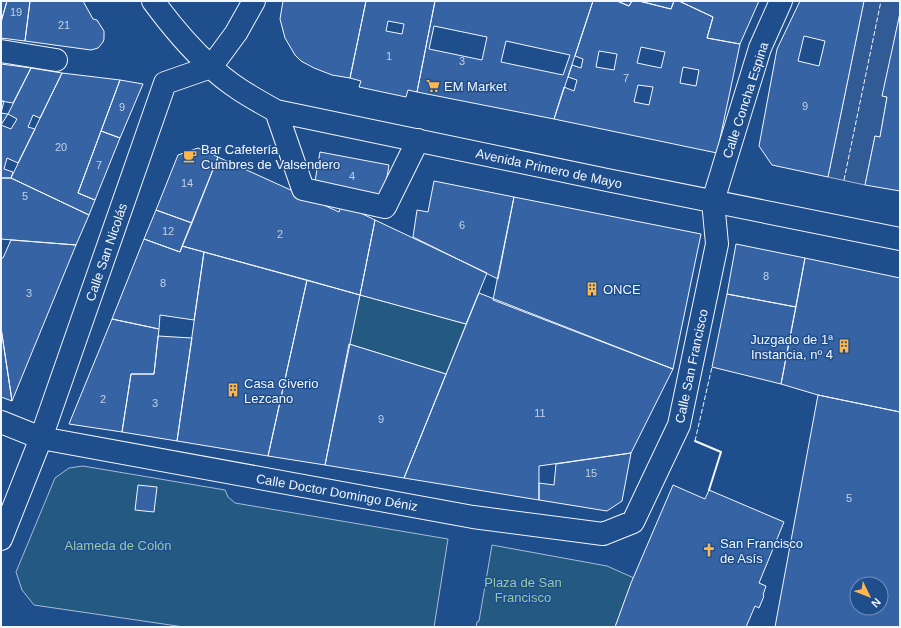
<svg xmlns="http://www.w3.org/2000/svg" width="901" height="628" viewBox="0 0 901 628" font-family="Helvetica,sans-serif">
<style>
.green{fill:#245a82;stroke:#a8bbd7}
.parking{fill:#305b95;stroke:#a8bbd7}
.building{fill:#3563a3;stroke:#f2f6ff;fill-rule:evenodd}
.lines{fill:none;stroke-linecap:round;stroke-linejoin:round}
.minor-casing{stroke:#f2f6ff;stroke-width:24}
.minor{stroke:#1f4e8c;stroke-width:22}
.fence{stroke:#f2f6ff;stroke-width:1;stroke-dasharray:5 2;stroke-linecap:butt}
.wall{stroke:#f2f6ff;stroke-width:2}
.labels{text-anchor:middle;stroke-width:3;stroke-linejoin:round;paint-order:stroke}
.number-label{font-size:11px;fill:#c3d1e8}
.poi-label{font-size:13px;fill:#f2f6ff;stroke:#1f4e8c;text-anchor:start}
.street-label{font-size:13px;fill:#f2f6ff;stroke:#1f4e8c}
.park-label{font-size:13px;fill:#97c8a6;stroke:#1f4e8c}
</style>
<rect width="100%" height="100%" fill="#1f4e8c"/>
<path class="green" d="M360,295L466,324L446,374L349,344Z
M83,466L225,490L228,497L235,503L448,539L434,627H184L34,605L22,590L16,572L55,478L69,468Z
M492,545L607,566L634,578L615,627H476L477,622L479,621Z"/>
<path class="parking" d="M864,1H900V13L883,96L887,97L880,137L875,136L865,185L828,177Z"/>
<path class="building" d="M1,1H7L1,22Z
M7,1H30L25,41L1,38V22Z
M30,1H83L93,19L97,20L104,31V39L103,42L98,48L91,50L25,41Z
M283,1H366L350,78L332,75L314,68L301,61L295,55L285,38L280,19Z
M366,1H435L417,92L408,90L406,97L359,87L361,81L350,78ZM388,21L404,24L402,34L386,31Z
M435,1H593L554,119L417,92ZM434,26L487,37L482,60L429,49ZM506,41L570,55L563,75L501,62Z
M593,1H617L629,6L632,1H639L671,9L674,1H679L713,17L707,38L740,44L717,153L554,119L564,87L574,91L577,80L568,77L572,65L581,68L583,59L575,56ZM641,47L665,52L661,68L637,63ZM599,51L617,54L614,70L596,67ZM683,67L699,70L696,86L680,83ZM638,85L653,87L649,105L634,102Z
M617,1H632L629,6Z
M639,1H674L671,9Z
M679,1H759L740,44L707,38L713,17Z
M800,1H864L828,177L772,165L759,146L777,49ZM804,36L825,41L819,66L798,61Z
M900,13V191L865,185L875,136L880,137L887,97L882,96Z
M1,64L31,68L13,103L1,101Z
M31,68L62,73L40,118L33,115L28,127L35,129L18,163L7,158L4,169L13,172L11,178H1V125L11,129L17,119L8,114Z
M62,73L120,80L78,193L95,200L89,215L11,178Z
M120,80L143,84L120,138L101,131Z
M1,101H4L1,113L8,114L1,125Z
M101,131L120,138L95,200L78,193Z
M198,148L218,157L192,223L156,210L178,155Z
M320,152L389,165L383,200L314,187Z
M218,157L339,212L342,204L375,220L360,295L182,246Z
M1,178H11L89,215L76,245L1,239Z
M434,181L514,197L498,279L413,237L417,210L428,212Z
M514,197L701,234L673,369L493,300Z
M156,210L192,223L180,252L144,239Z
M375,220L487,273L466,324L360,295Z
M144,239L180,252L182,246L204,252L194,320L160,315L159,329L112,319Z
M11,240L76,245L12,401L1,328V258H3Z
M736,244L805,258L796,307L727,294Z
M204,252L307,280L268,456L177,441Z
M805,258L900,278V412L818,395L781,384Z
M307,280L360,295L325,465L268,456Z
M479,293L673,369L631,453L539,466V500L404,478Z
M727,294L796,307L781,384L712,367Z
M112,319L159,329L154,374H131L122,432L69,424Z
M1,328L12,401L1,397Z
M158,336L192,338L177,441L122,432L131,374H154Z
M349,344L446,374L404,478L325,465Z
M818,395L900,412V627H775ZM857,584H881V608H857Z
M631,453L622,501L607,511L539,500V483L554,485L556,464Z
M138,485L157,487L154,512L135,510Z
M673,485L705,499L709,490L784,522L759,583L766,586L763,595L764,596L759,608L755,606L746,627H615L631,583Z"/>
<g class="lines">
<g class="minor-casing">
<path id="minor" d="M153,1C170,24 188,46 210,66C229,85 253,98 276,111L607,180L900,239
M1,51L56,60
M276,111L303,189L385,207L418,140
M1,422L41,438L473,517L603,534L633,522L679,425L717,244L713,201L760,48L781,1
M1,539L41,438L165,83L211,67L236,33L254,1"/>
</g>
<use href="#minor" class="minor"/>
<path class="fence" d="M844,180L881,1
M695,441L712,367"/>
<path class="wall" d="M695,441L721,452L709,490"/>
</g>
<defs>
<g id="supermarket-bare" transform="scale(1.08)"><path d="M-6-5.5h2.5l.6 2H6L4.5 2H-2.5L-4.4-4H-6ZM-1.5 3.2a1.3 1.3 0 1 0 .1 0ZM3 3.2a1.3 1.3 0 1 0 .1 0Z" fill="#ffb74d" stroke="#1f4e8c" stroke-width="2.5" paint-order="stroke"/></g>
<g id="cafe-bare" transform="scale(1.08)"><path d="M-5.5-4.5H6V0H3Q3 3.5 0 3.5H-2.5Q-5.5 3.5-5.5 0ZM3-3.2v2h1.7v-2ZM-6 4.5H4V6H-6Z" fill="#ffb74d" stroke="#1f4e8c" stroke-width="2.5" paint-order="stroke"/></g>
<g id="building-bare" transform="scale(1.08)"><path d="M-4-6H4V6H1V3H-1V6H-4ZM-2.5-4.3h1.7v1.8h-1.7ZM.8-4.3h1.7v1.8H.8ZM-2.5-1h1.7V.8h-1.7ZM.8-1h1.7V.8H.8Z" fill="#ffb74d" stroke="#1f4e8c" stroke-width="2.5" paint-order="stroke"/></g>
<g id="church-bare" transform="scale(1.08)"><path d="M-1.2-6h2.4v3.5h3.3v2.4h-3.3V6h-2.4V-.1h-3.3v-2.4h3.3Z" fill="#ffb74d" stroke="#1f4e8c" stroke-width="2.5" paint-order="stroke"/></g>
</defs>
<g fill-rule="evenodd">
<use href="#supermarket-bare" x="433" y="86"/>
<use href="#cafe-bare" x="190" y="156"/>
<use href="#building-bare" x="592" y="289"/>
<use href="#building-bare" x="844" y="346"/>
<use href="#building-bare" x="233" y="390"/>
<use href="#church-bare" x="709" y="550"/>
</g>
<g class="labels">
<g class="number-label">
<text x="16" y="16">19</text>
<text x="64" y="29">21</text>
<text x="389" y="60">1</text>
<text x="462" y="65">3</text>
<text x="626" y="82">7</text>
<text x="805" y="110">9</text>
<text x="122" y="111">9</text>
<text x="61" y="151">20</text>
<text x="99" y="169">7</text>
<text x="352" y="180">4</text>
<text x="187" y="187">14</text>
<text x="25" y="200">5</text>
<text x="462" y="229">6</text>
<text x="168" y="235">12</text>
<text x="280" y="238">2</text>
<text x="766" y="280">8</text>
<text x="163" y="287">8</text>
<text x="29" y="297">3</text>
<text x="103" y="403">2</text>
<text x="155" y="407">3</text>
<text x="540" y="417">11</text>
<text x="381" y="423">9</text>
<text x="591" y="477">15</text>
<text x="849" y="502">5</text>
</g>
<g class="poi-label">
<text x="444" y="91">EM Market</text>
<text x="201" y="154">Bar Cafetería<tspan x="201" dy="15">Cumbres de Valsendero</tspan></text>
<text x="603" y="294">ONCE</text>
<text x="833" y="344" text-anchor="end">Juzgado de 1ª<tspan x="833" dy="15">Instancia, nº 4</tspan></text>
<text x="244" y="388">Casa Civerio<tspan x="244" dy="15">Lezcano</tspan></text>
<text x="720" y="548">San Francisco<tspan x="720" dy="15">de Asís</tspan></text>
</g>
<g class="street-label">
<text transform="translate(745 100) rotate(-72)" y="5">Calle Concha Espina</text>
<text transform="translate(549 168) rotate(12)" y="5">Avenida Primero de Mayo</text>
<text transform="translate(106 252) rotate(-71)" y="5">Calle San Nicolás</text>
<text transform="translate(691 366) rotate(-78)" y="5">Calle San Francisco</text>
<text transform="translate(337 492) rotate(10)" y="5">Calle Doctor Domingo Déniz</text>
</g>
<g class="park-label">
<text x="118" y="550">Alameda de Colón</text>
<text x="523" y="587">Plaza de San<tspan x="523" dy="15">Francisco</tspan></text>
</g>
</g>
<rect width="901" height="628" fill="none" stroke="#f2f6ff" stroke-width="4"/>
<g transform="translate(869 596) rotate(133)"><circle r="19" fill="#1f4e8c" stroke="#7391ba"/>
<path d="M0-3L7 15L0 10L-7 15Z" fill="#ffb74d"/>
<text y="-6" font-size="11" font-weight="bold" text-anchor="middle" fill="#f2f6ff">N</text>
</g>
</svg>
